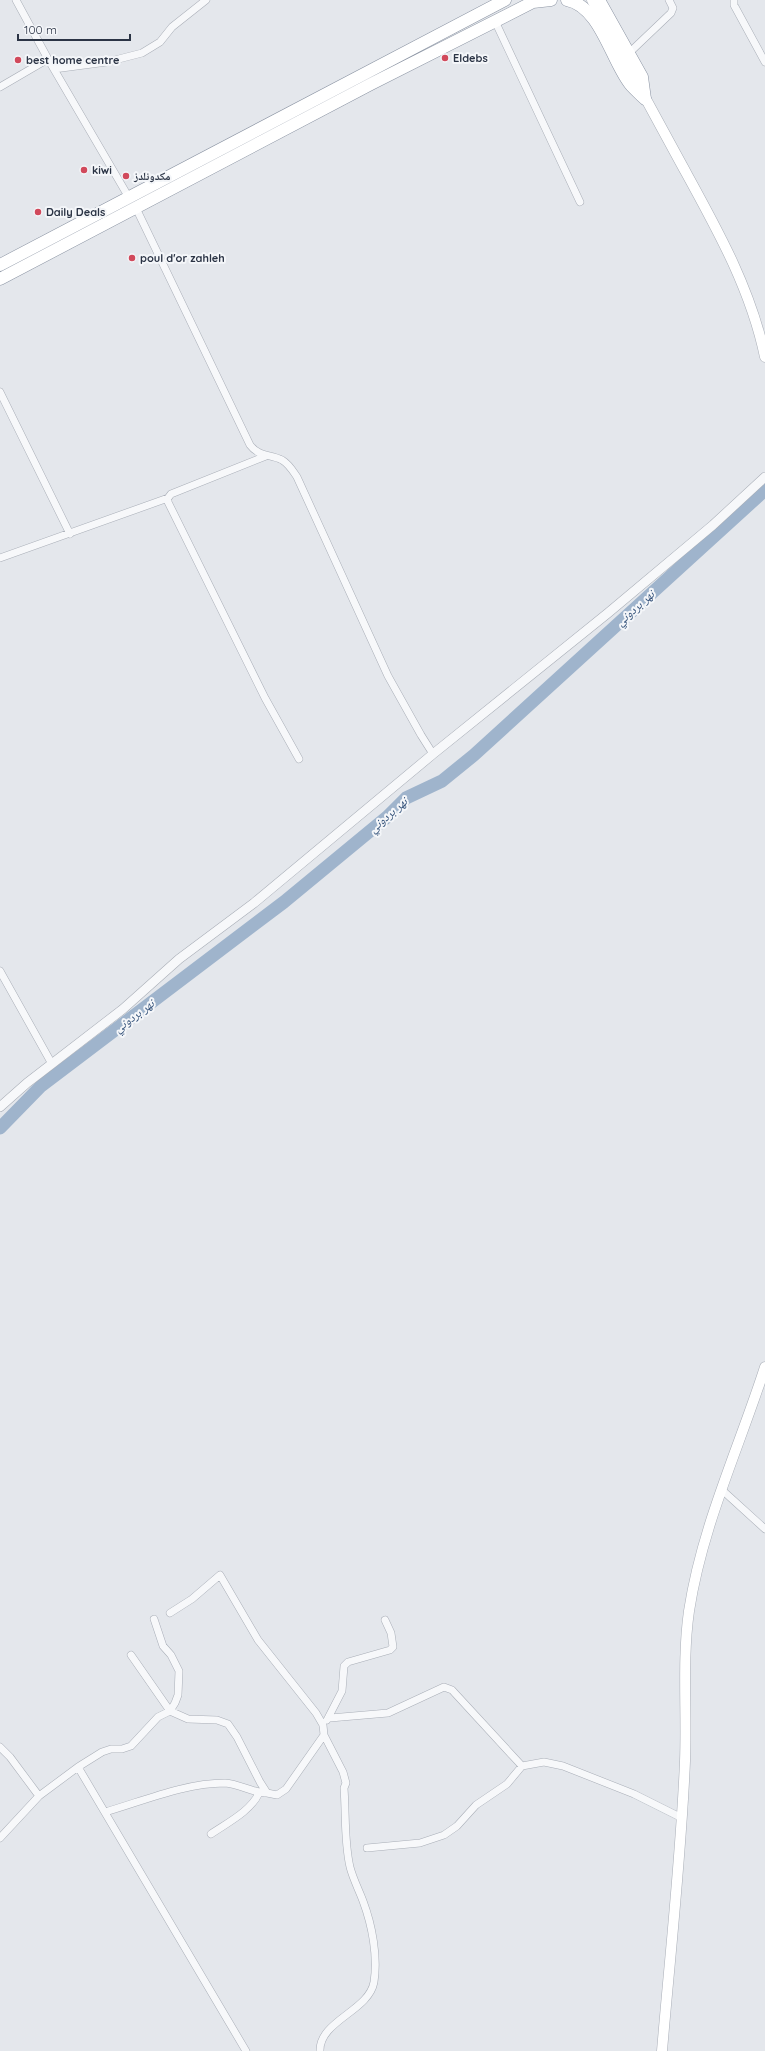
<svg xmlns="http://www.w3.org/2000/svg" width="765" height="2051" viewBox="0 0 765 2051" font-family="Quicksand,'Noto Naskh Arabic',sans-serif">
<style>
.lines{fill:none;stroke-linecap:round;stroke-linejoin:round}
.river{stroke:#9fb4cc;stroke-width:13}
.minor-casing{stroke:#a9aeb7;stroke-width:8}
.tertiary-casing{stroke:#a9aeb7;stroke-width:10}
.secondary-casing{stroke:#a9aeb7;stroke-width:11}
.trunk-casing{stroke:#8b94a3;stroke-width:13}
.minor{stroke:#f7f8fa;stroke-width:7}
.tertiary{stroke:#f7f8fa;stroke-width:9}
.secondary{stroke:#fff;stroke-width:10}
.trunk{stroke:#fff;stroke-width:12}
.poi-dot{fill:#d1495b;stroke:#f4f6f9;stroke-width:1.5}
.labels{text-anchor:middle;stroke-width:4;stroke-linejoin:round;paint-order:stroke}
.poi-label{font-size:11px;font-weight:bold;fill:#2b3445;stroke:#f4f6f9;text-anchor:start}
.water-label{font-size:12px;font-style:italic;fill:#34527a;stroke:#f4f6f9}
</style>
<rect width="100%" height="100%" fill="#e4e7ec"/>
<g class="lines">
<path class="river" d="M0,1128L41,1086L284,902L387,817L406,798L442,781L474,755L765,490"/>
<g class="minor-casing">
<path id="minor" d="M16,0L48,59L128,196
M734,0V5L765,62
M495,21L580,202
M629,53L671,13L673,8L669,0
M54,69L107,62L142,53L160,42L172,27L206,0
M0,87L48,59
M136,208L250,445C259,457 270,454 282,460C289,464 293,471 297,477L388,676L421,735L433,754
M0,392L70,534
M266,456L171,494L168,498V502L265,698L299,759
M0,558L168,498
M0,971L52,1064
M721,1489L765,1529
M131,1655L170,1711L188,1719L217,1720L228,1724L237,1737L260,1782L267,1793L277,1795L286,1789L324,1735L323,1725L316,1713L258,1640L220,1575L192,1599L170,1613
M330,1718L388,1713L444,1687L452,1690L522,1766L544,1762L563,1766L634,1794L682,1818
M327,1720L342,1691L344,1666L348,1662L390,1650L393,1647L391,1633L385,1620
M0,1747L10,1757L39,1796
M78,1767L246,2051
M105,1812C143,1801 185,1783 225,1783C240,1784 253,1793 267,1793
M211,1834C227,1823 251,1811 259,1793
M0,1838L39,1796L78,1767L102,1752L111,1749H122L131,1746L158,1717L170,1711L175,1703L178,1695L179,1671L171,1655L163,1646L154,1619
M367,1848L420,1843L444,1835L457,1826L476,1805L507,1784L522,1766
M320,2051C319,2021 369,2011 374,1982C378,1956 372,1925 363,1901C359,1890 353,1879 350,1867C344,1841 346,1814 344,1788L346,1783L343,1772L324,1735"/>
</g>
<g class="tertiary-casing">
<path id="tertiary" d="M0,1107L27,1083L123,1009L179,959L254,903L433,754L608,613L713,525L765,477"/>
</g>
<g class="secondary-casing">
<path id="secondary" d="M592,0C621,53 649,105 678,158C713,222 750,285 765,357
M662,2051C670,1955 681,1858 685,1761C687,1712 682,1660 689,1611C702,1526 739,1448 765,1367"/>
</g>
<g class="trunk-casing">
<path id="trunk" d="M567,0C600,6 611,60 630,84C634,89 640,94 645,99
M599,0L642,77L645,99
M533,2L551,0
M0,265L505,0
M0,279L371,84L537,0"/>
</g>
<use href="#minor" class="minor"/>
<use href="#tertiary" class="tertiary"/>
<use href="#secondary" class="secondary"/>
<use href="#trunk" class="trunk"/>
</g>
<g class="poi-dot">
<circle cx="445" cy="58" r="4"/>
<circle cx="18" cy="60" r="4"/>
<circle cx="84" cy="170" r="4"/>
<circle cx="126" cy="176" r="4"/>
<circle cx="38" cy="212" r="4"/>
<circle cx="132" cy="258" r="4"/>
</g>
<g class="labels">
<g class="poi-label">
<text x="453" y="62">Eldebs</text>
<text x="26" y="64">best home centre</text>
<text x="92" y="174">kiwi</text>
<text x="134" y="180">مكدونلدز</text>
<text x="46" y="216">Daily Deals</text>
<text x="140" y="262">poul d'or zahleh</text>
</g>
<g class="water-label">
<text transform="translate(635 608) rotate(-42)" y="4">نهر بردوني</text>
<text transform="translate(388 815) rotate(-41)" y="4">نهر بردوني</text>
<text transform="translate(134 1016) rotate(-37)" y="4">نهر بردوني</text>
</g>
</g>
<path d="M18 34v6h112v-6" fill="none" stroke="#2b3445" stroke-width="2"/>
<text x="24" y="34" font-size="12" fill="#2b3445" stroke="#f4f6f9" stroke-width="3" paint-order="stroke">100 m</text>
</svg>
